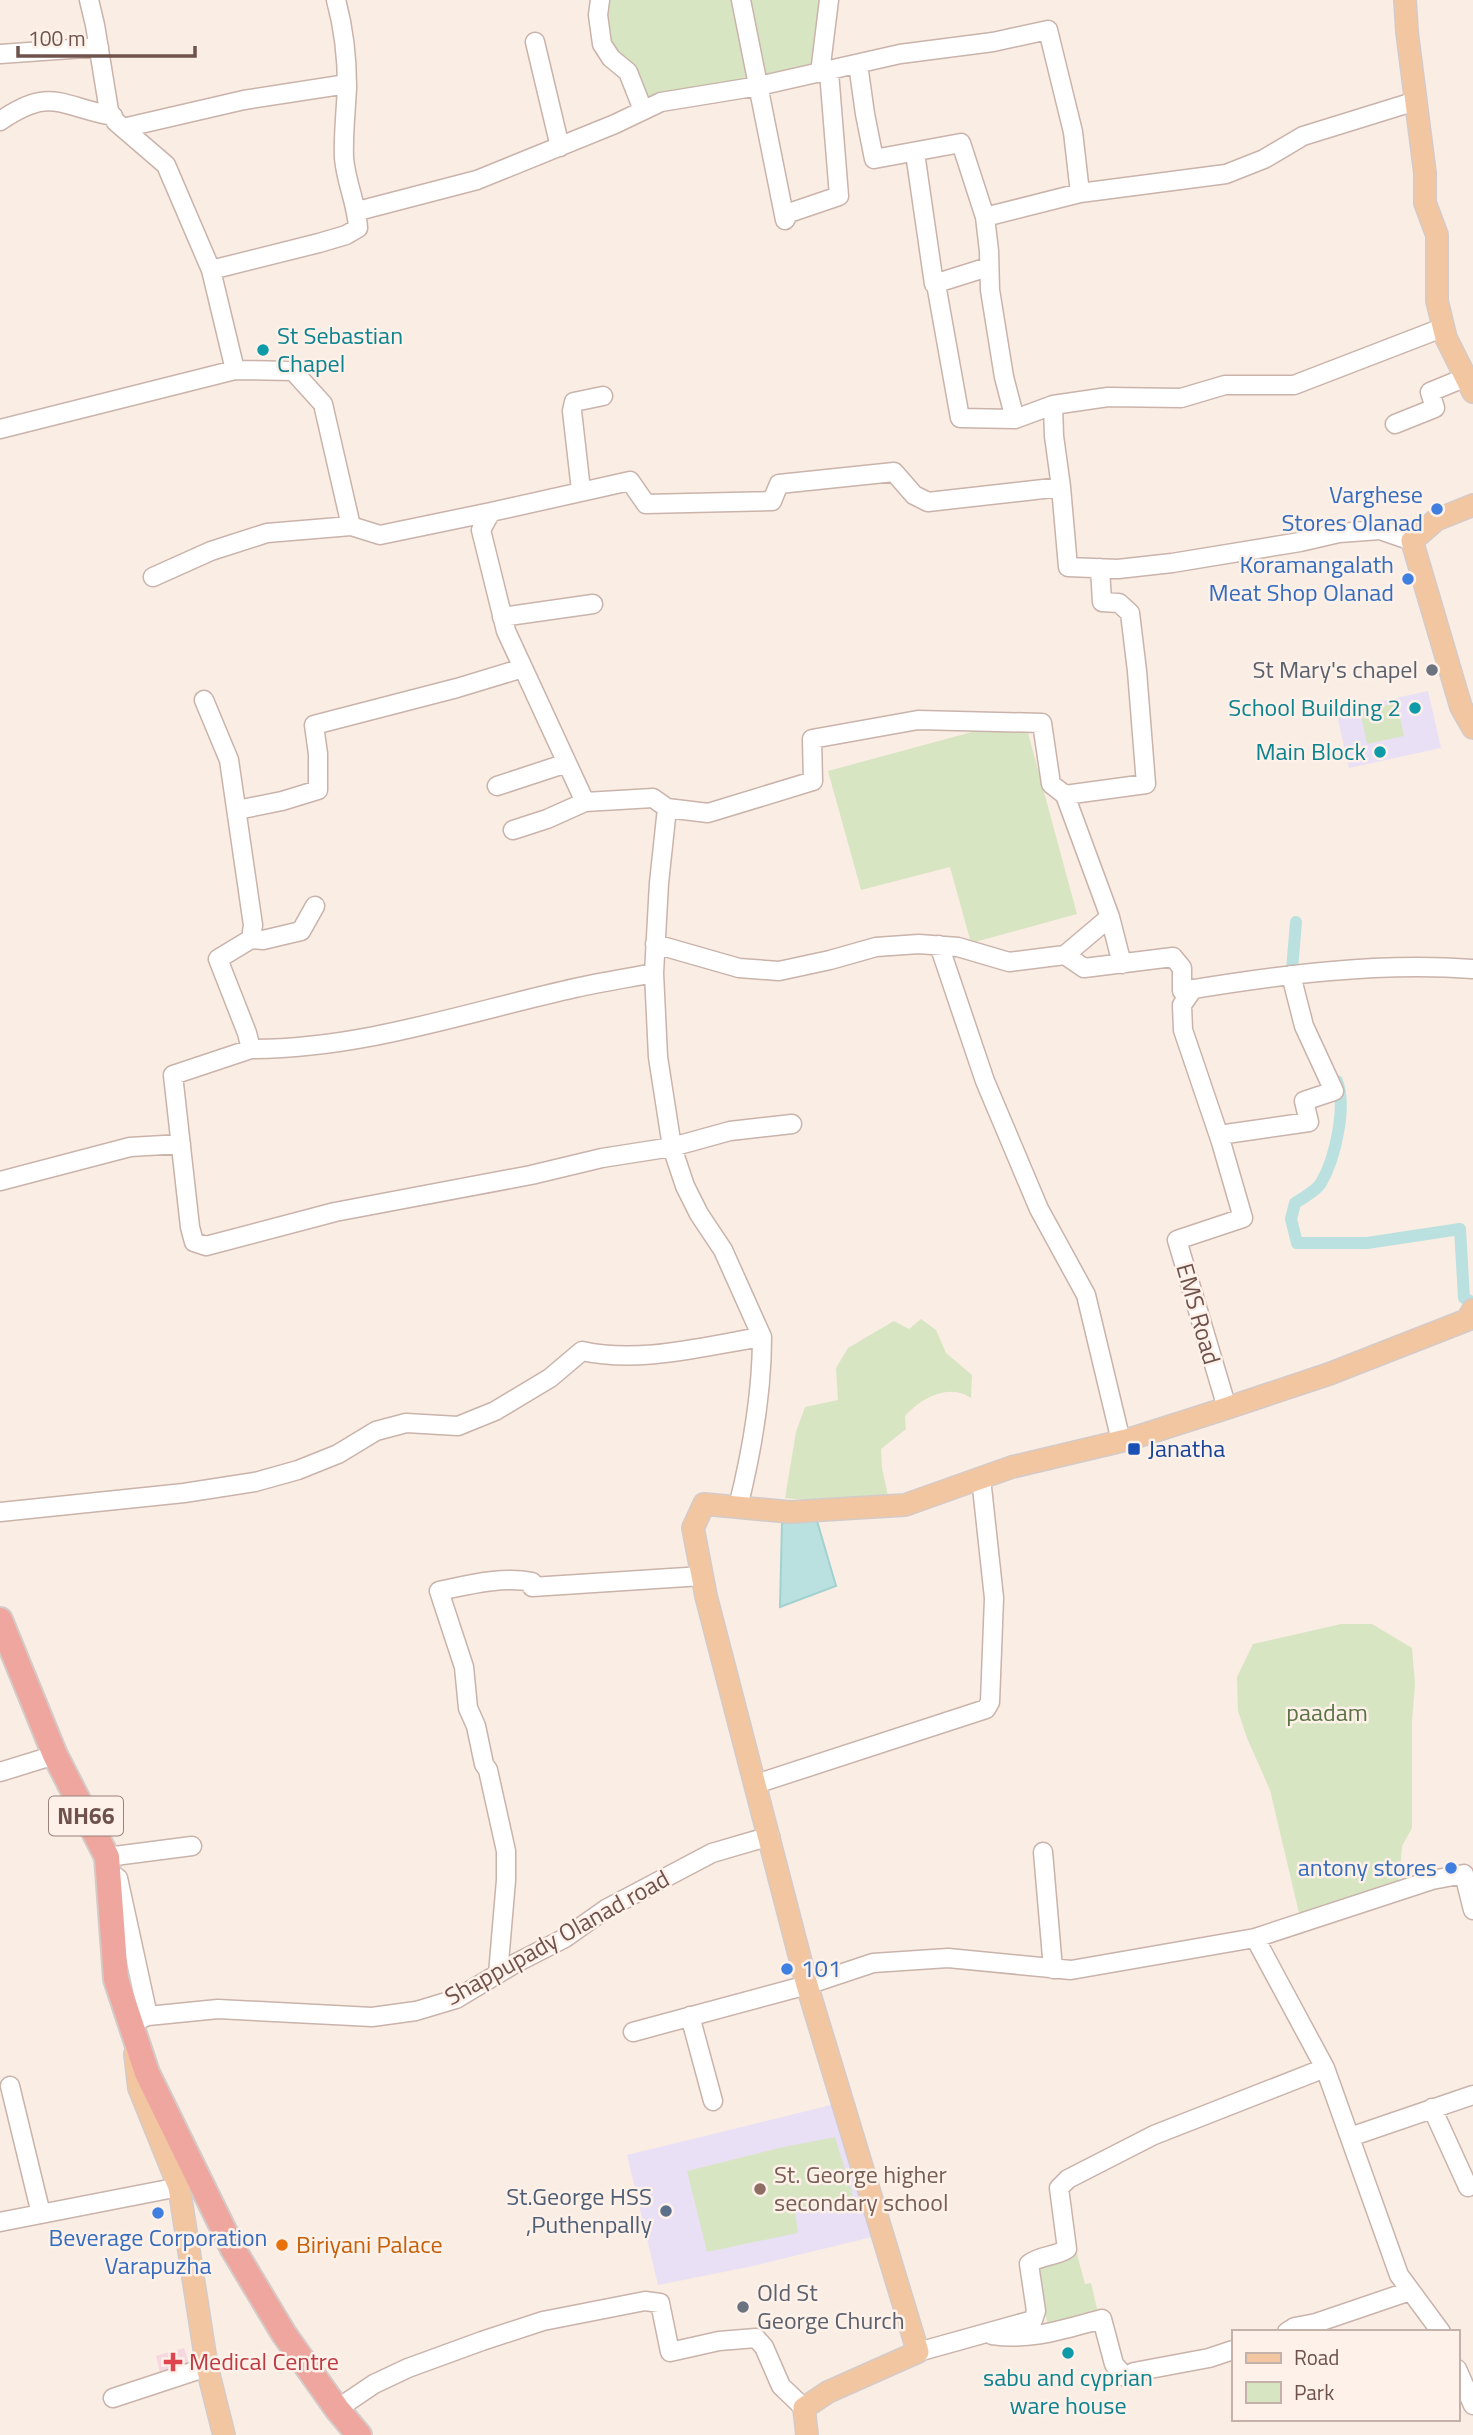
<svg xmlns="http://www.w3.org/2000/svg" width="1473" height="2435" viewBox="0 0 1473 2435" font-family="'Titillium Web',sans-serif">
<style>
.education{fill:#eae0f6}
.medical{fill:#f6d7e0}
.green{fill:#d7e5c3}
.water{fill:#bae1df;stroke:#a1d2d0;stroke-width:2}
.lines{fill:none;stroke-linecap:round;stroke-linejoin:round}
.canal{stroke:#bae1df;stroke-width:12}
.minor-casing{stroke:#c9b3ab;stroke-width:21}
.major-casing{stroke:#d4cbc9;stroke-width:24}
.highway-casing{stroke:#d4cbc9;stroke-width:28}
.minor{stroke:#fff;stroke-width:18}
.major{stroke:#f2c6a1;stroke-width:21}
.highway{stroke:#eea69f;stroke-width:24}
.culture-dot{fill:#0f9aa8;stroke:#fdf1e9;stroke-width:2.5}
.shop-dot{fill:#3f7fe0;stroke:#fdf1e9;stroke-width:2.5}
.worship-dot{fill:#6b7280;stroke:#fdf1e9;stroke-width:2.5}
.transit-dot{fill:#1a4fb4;stroke:#fdf1e9;stroke-width:2.5}
.education-dot{fill:#8d6e63;stroke:#fdf1e9;stroke-width:2.5}
.service-dot{fill:#5c6f8a;stroke:#fdf1e9;stroke-width:2.5}
.food-dot{fill:#e8710a;stroke:#fdf1e9;stroke-width:2.5}
.health-dot{fill:#e0444e;stroke:#fdf1e9;stroke-width:2.5}
.labels{text-anchor:middle;stroke-width:5;stroke-linejoin:round;paint-order:stroke}
.shield{fill:#fdf1e9;stroke:#9a827b;stroke-width:2}
.shield-label{font-size:23px;font-weight:bold;fill:#6f524c}
.culture-label{font-size:24px;fill:#0d838f;stroke:#fdf1e9;text-anchor:end}
.shop-label{font-size:24px;fill:#366cbe;stroke:#fdf1e9;text-anchor:end}
.worship-label{font-size:24px;fill:#5b616d;stroke:#fdf1e9;text-anchor:end}
.street-label{font-size:24px;fill:#6f524c;stroke:#fdf1e9}
.transit-label{font-size:24px;fill:#164399;stroke:#fdf1e9;text-anchor:start}
.park-label{font-size:24px;fill:#5b7445;stroke:#fdf1e9}
.education-label{font-size:24px;fill:#785e54;stroke:#fdf1e9;text-anchor:start}
.service-label{font-size:24px;fill:#4e5e75;stroke:#fdf1e9;text-anchor:end}
.food-label{font-size:24px;fill:#c56008;stroke:#fdf1e9;text-anchor:start}
.health-label{font-size:24px;fill:#be3a42;stroke:#fdf1e9;text-anchor:start}
</style>
<rect width="100%" height="100%" fill="#faede3"/>
<path class="education" d="M1428,691L1441,748L1349,768L1336,711Z
M835,2104L872,2237L753,2266L658,2285L627,2155Z"/>
<path class="medical" d="M184,2348L190,2367L161,2376L156,2356Z"/>
<path class="green" d="M592,0H825L816,68L638,107L594,35Z
M1397,703L1404,736L1367,744L1360,711Z
M1024,718L1077,914L971,943L950,867L861,890L828,771Z
M921,1319L936,1330L946,1353L972,1375L971,1398C948,1383 922,1398 905,1416L906,1429L881,1449L882,1468L888,1496L819,1501L785,1498L796,1432L805,1407L838,1400L836,1368L848,1348L894,1321L909,1329Z
M1341,1624H1372L1412,1648L1415,1684L1412,1722V1828L1402,1846L1399,1881L1299,1913L1270,1790L1247,1738L1238,1711L1237,1677L1253,1644Z
M835,2137L853,2196L795,2211L798,2233L707,2252L687,2171L779,2148Z
M1077,2254L1085,2284L1091,2283L1098,2313L1048,2326L1035,2264Z"/>
<path class="water" d="M785,1518L817,1521L836,1586L780,1607L782,1523H785Z"/>
<g class="lines">
<path class="canal" d="M1291,981L1296,922
M1337,1081C1347,1107 1335,1159 1321,1183C1316,1191 1303,1198 1295,1203L1291,1219L1297,1243H1367L1460,1229L1464,1298L1470,1301"/>
<g class="minor-casing">
<path id="minor" d="M89,0L95,25L109,111L116,122L166,165L211,270L235,370
M600,0L598,15L602,44L611,58L628,72L643,110
M741,0L785,220L789,213L839,196L829,72
M535,42L560,147
M0,54L99,47
M858,64L865,114L874,159L961,143L985,217L989,251L990,290L1004,377L1015,419L1053,405L1054,436L1061,487
M820,73L829,0
M0,121C51,86 59,106 113,116
M123,128L244,100L347,84
M915,153L934,284L988,267
M358,211L477,180L615,124L661,102L759,86L900,54L993,42L1048,30L1073,132L1080,193L1226,174L1264,159L1303,136L1416,101
M985,217L1080,193
M211,270L319,243L346,235L358,228C357,204 346,183 344,158C343,135 346,110 347,87C347,57 344,29 336,0
M936,284L960,418L1015,419
M1053,405L1108,397L1181,398L1225,385H1294L1442,328
M1395,424L1435,408L1430,392L1464,378
M0,429L235,370L293,371L323,404L351,526L380,535L491,512
M581,490L572,411L574,402L603,396
M153,577L211,551L267,533L351,526
M502,617L593,604
M204,700L229,760L253,925L251,939
M497,786L567,763
M1065,795L1051,784L1042,723L918,720L812,739L813,781L708,813L667,808L653,798L585,802L506,631L481,530L491,512L630,481L646,504L772,501L779,484L894,472L914,495L928,502L1061,487L1068,567L1118,569L1172,563L1300,542L1339,533L1380,530L1412,541
M237,810L282,801L318,790V754L314,725L457,688L523,668
M513,830L547,819L585,802
M315,906L301,931L263,940L251,939L218,959L247,1033L251,1049L173,1075L190,1227L194,1242L206,1246L335,1212L531,1175L602,1158L672,1147L730,1131L792,1124
M1110,917L1122,964
M655,944L739,968L779,971L830,960L876,947L919,944L958,947L1009,962L1065,955L1084,968L1173,957L1182,968V991C1278,975 1376,962 1473,969
M939,945L985,1081L1039,1209L1086,1295L1121,1441
M1065,955L1110,917L1065,795L1146,784L1137,671L1130,613L1119,603L1102,602L1100,568
M654,973L658,1057L672,1147L685,1186L699,1214L723,1250L762,1337
M1193,989L1182,1005L1183,1030L1221,1142L1243,1218L1177,1240L1227,1408
M251,1049C363,1049 467,1012 575,988C601,982 628,978 654,973L659,883L667,808
M1219,1135L1309,1122L1304,1101L1334,1091L1304,1026L1291,975
M0,1181L130,1147L181,1144
M0,1512L184,1493L255,1482L298,1470L338,1454L376,1431L406,1423L458,1426L495,1411L550,1378L582,1351C641,1364 704,1346 762,1337C762,1395 752,1451 738,1507
M0,1772L55,1755
M756,1784L986,1709L990,1702L994,1598L981,1478
M1043,1852L1053,1969
M107,1857L192,1846
M118,1878L148,2016
M1255,1938L1325,2068L1399,2275L1441,2332
M498,1974L506,1880V1851L488,1770L484,1764L476,1726L468,1708L464,1667L439,1591C468,1585 502,1576 532,1582V1587L702,1576
M690,2016L713,2101
M131,2023L148,2016L218,2009L372,2017L416,2011L456,1999L516,1963L565,1938L606,1909L712,1853L770,1836
M633,2032L807,1985L873,1963L948,1958L1071,1970L1255,1938L1432,1880L1464,1874L1473,1910
M10,2086L41,2214
M1432,2108L1468,2187
M1350,2137L1473,2095
M0,2222L179,2187
M1287,2332L1295,2327L1316,2323L1410,2291
M992,2335C1032,2341 1064,2329 1102,2319L1114,2364L1125,2377L1134,2372L1209,2358L1233,2350
M918,2352L1033,2320L1036,2311L1029,2264C1040,2255 1055,2257 1067,2249L1059,2188L1068,2179L1154,2135L1325,2068
M1457,2369L1473,2405
M113,2398L207,2367
M337,2409L374,2384L408,2368L482,2341L543,2321L645,2301L660,2303L670,2352L719,2341L756,2338L764,2347L781,2386L804,2408"/>
</g>
<g class="major-casing">
<path id="major" d="M1405,0L1407,32L1425,173V203L1437,235V301L1446,338L1473,392
M1473,505L1436,520L1412,541L1461,707L1473,728
M135,2054L139,2088L179,2187L207,2367L224,2435
M807,2435L804,2408L828,2392L918,2352L807,1985L706,1596L693,1528L704,1504L790,1512L905,1505L1012,1467L1130,1439L1227,1408L1329,1374L1467,1320L1473,1310"/>
</g>
<g class="highway-casing">
<path id="highway" d="M0,1620L55,1755L107,1857L116,1979L147,2073L233,2249L284,2334L337,2409L359,2435"/>
</g>
<use href="#minor" class="minor"/>
<use href="#major" class="major"/>
<use href="#highway" class="highway"/>
</g>
<g class="culture-dot">
<circle cx="263" cy="350" r="7"/>
<circle cx="1415" cy="708" r="7"/>
<circle cx="1380" cy="752" r="7"/>
<circle cx="1068" cy="2353" r="7"/>
</g>
<g class="shop-dot">
<circle cx="1437" cy="509" r="7"/>
<circle cx="1408" cy="579" r="7"/>
<circle cx="1451" cy="1868" r="7"/>
<circle cx="787" cy="1969" r="7"/>
<circle cx="158" cy="2213" r="7"/>
</g>
<g class="worship-dot">
<circle cx="1432" cy="670" r="7"/>
<circle cx="743" cy="2307" r="7"/>
</g>
<rect class="transit-dot" x="1127" y="1442" width="14" height="14" rx="3.5"/>
<circle class="education-dot" cx="760" cy="2189" r="7"/>
<circle class="service-dot" cx="666" cy="2211" r="7"/>
<circle class="food-dot" cx="282" cy="2245" r="7"/>
<path class="health-dot" d="M169.5 2351.5h7v7h7v7h-7v7h-7v-7h-7v-7h7z"/>
<g class="labels">
<rect class="shield" x="49" y="1796.5" width="74" height="39" rx="5"/>
<g class="shield-label">
<text x="86" y="1824">NH66</text>
</g>
<g class="culture-label">
<text x="277" y="344" text-anchor="start">St Sebastian<tspan x="277" dy="28">Chapel</tspan></text>
<text x="1401" y="716">School Building 2</text>
<text x="1366" y="760">Main Block</text>
<text x="1068" y="2386" text-anchor="middle">sabu and cyprian<tspan x="1068" dy="28">ware house</tspan></text>
</g>
<g class="shop-label">
<text x="1423" y="503">Varghese<tspan x="1423" dy="28">Stores Olanad</tspan></text>
<text x="1394" y="573">Koramangalath<tspan x="1394" dy="28">Meat Shop Olanad</tspan></text>
<text x="1437" y="1876">antony stores</text>
<text x="801" y="1977" text-anchor="start">101</text>
<text x="158" y="2246" text-anchor="middle">Beverage Corporation<tspan x="158" dy="28">Varapuzha</tspan></text>
</g>
<g class="worship-label">
<text x="1418" y="678">St Mary's chapel</text>
<text x="757" y="2301" text-anchor="start">Old St<tspan x="757" dy="28">George Church</tspan></text>
</g>
<g class="street-label">
<text transform="translate(1198 1314) rotate(74)" y="8">EMS Road</text>
<text transform="translate(557 1938) rotate(-29)" y="8">Shappupady Olanad road</text>
</g>
<g class="transit-label">
<text x="1148" y="1457">Janatha</text>
</g>
<g class="park-label">
<text x="1327" y="1721">paadam</text>
</g>
<g class="education-label">
<text x="774" y="2183">St. George higher<tspan x="774" dy="28">secondary school</tspan></text>
</g>
<g class="service-label">
<text x="652" y="2205">St.George HSS<tspan x="652" dy="28">,Puthenpally</tspan></text>
</g>
<g class="food-label">
<text x="296" y="2253">Biriyani Palace</text>
</g>
<g class="health-label">
<text x="189" y="2370">Medical Centre</text>
</g>
</g>
<rect x="1232" y="2330" width="228" height="91" fill="#fdf1e9" stroke="#c4b1aa" stroke-width="2"/>
<rect x="1246" y="2353" width="35" height="10" fill="#f2c6a1" stroke="#c4b1aa" stroke-width="2"/>
<text x="1294" y="2365" font-size="21" fill="#6f524c">Road</text>
<rect x="1246" y="2382" width="35" height="21" fill="#d7e5c3" stroke="#c4b1aa" stroke-width="2"/>
<text x="1294" y="2400" font-size="21" fill="#6f524c">Park</text>
<path d="M18 46v10h177v-10" fill="none" stroke="#6f524c" stroke-width="3.5"/>
<text x="28" y="46" font-size="21" fill="#6f524c" stroke="#fdf1e9" stroke-width="5" paint-order="stroke">100 m</text>
</svg>
